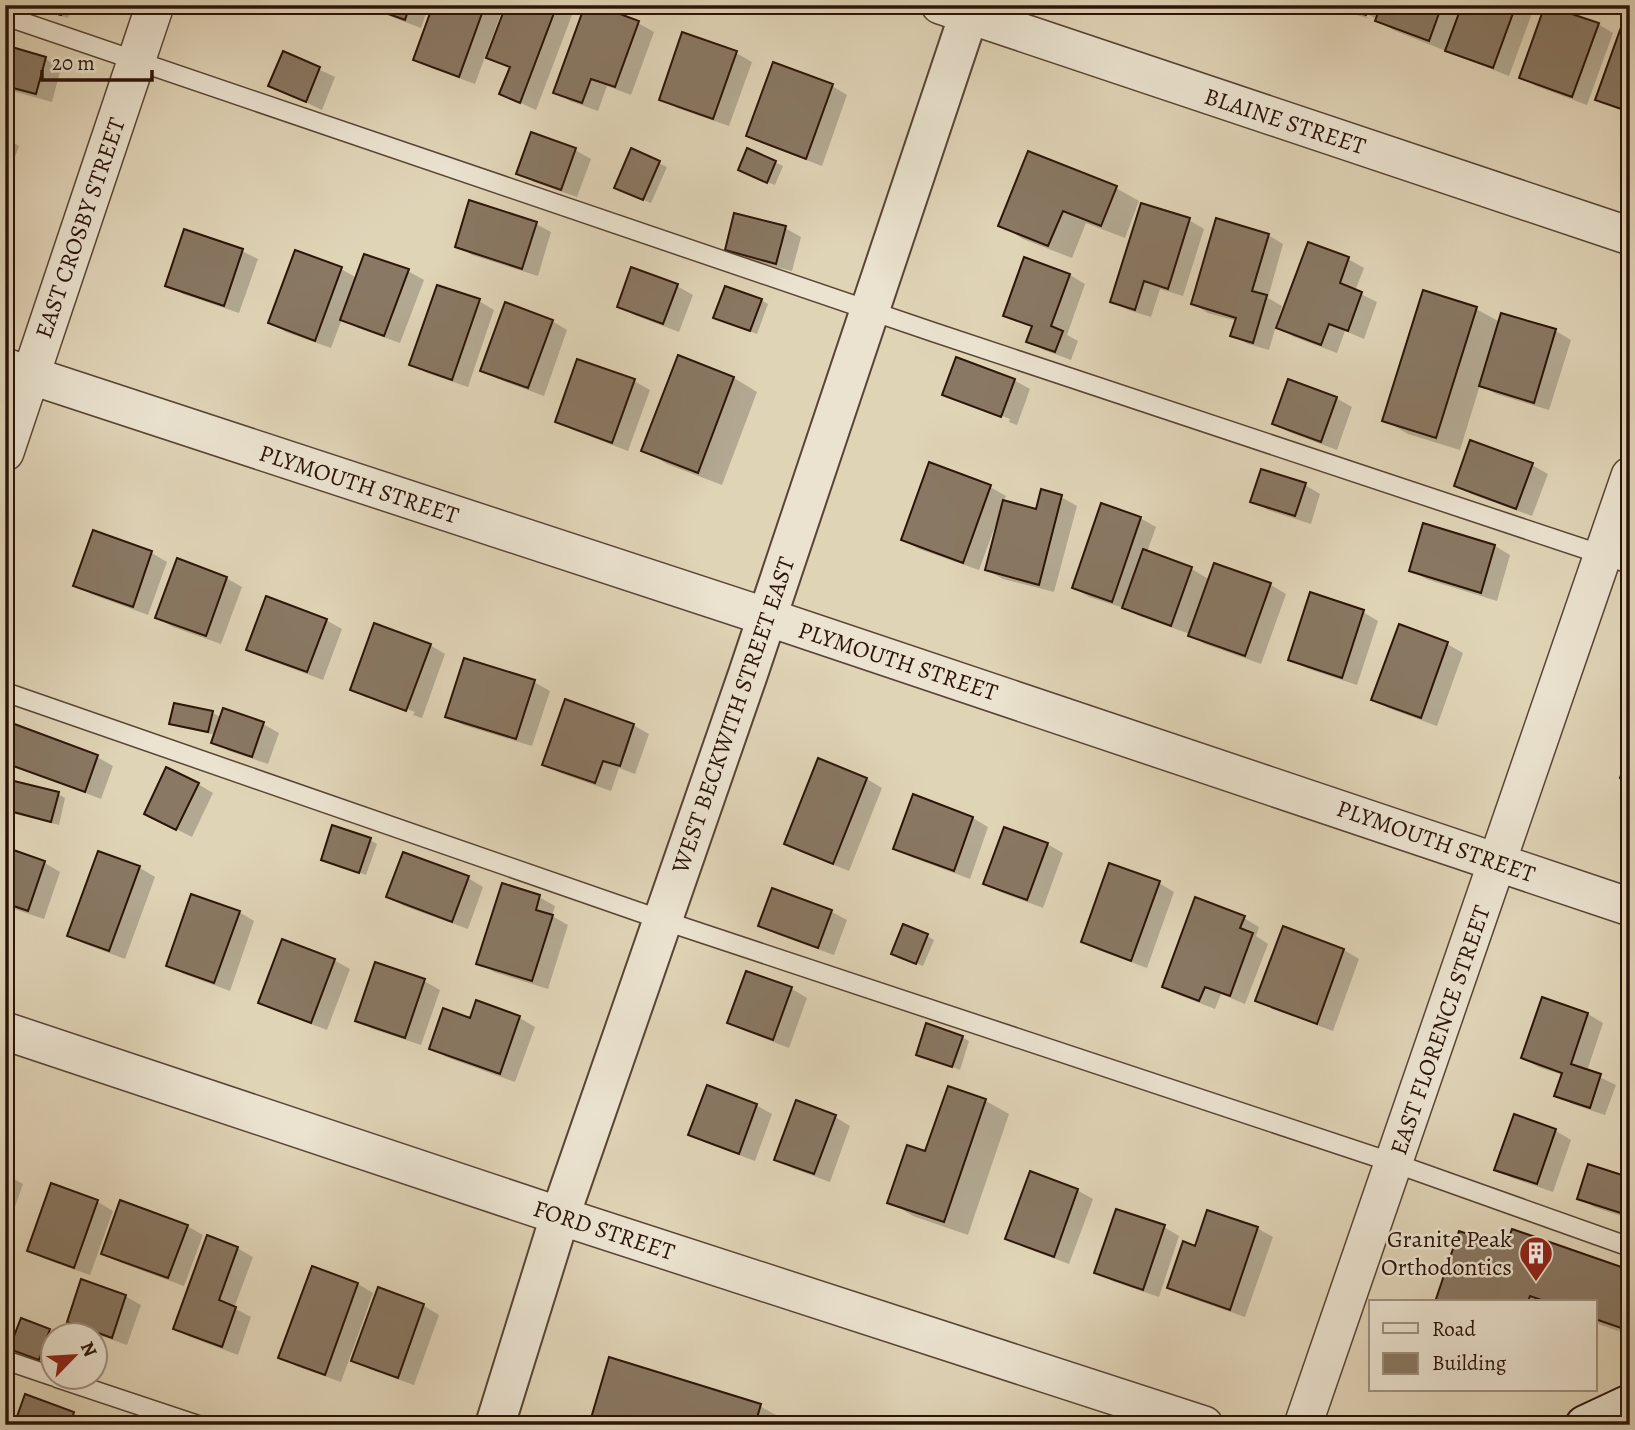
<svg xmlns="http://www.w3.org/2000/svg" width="1635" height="1430" viewBox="0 0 1635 1430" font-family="Alegreya,serif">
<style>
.shadow{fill:#0003}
.building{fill:#897863;stroke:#2b1408;stroke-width:2}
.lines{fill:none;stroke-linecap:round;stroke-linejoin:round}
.service-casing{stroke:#584434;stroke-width:21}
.minor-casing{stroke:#584434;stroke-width:40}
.tertiary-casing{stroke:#584434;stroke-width:42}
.secondary-casing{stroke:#2b1408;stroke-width:42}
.service{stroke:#ebe3d0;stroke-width:18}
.minor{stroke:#ebe3d0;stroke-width:37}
.tertiary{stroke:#ebe3d0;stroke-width:38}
.secondary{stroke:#ebe3d0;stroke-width:38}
.labels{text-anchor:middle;stroke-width:5;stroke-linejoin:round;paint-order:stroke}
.street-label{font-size:24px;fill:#2b1408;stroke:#ebe3d0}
.poi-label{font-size:24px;fill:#2b1408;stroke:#ebe3d0;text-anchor:end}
</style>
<rect width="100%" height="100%" fill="#e0d4b7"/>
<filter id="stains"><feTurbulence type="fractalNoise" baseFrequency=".00286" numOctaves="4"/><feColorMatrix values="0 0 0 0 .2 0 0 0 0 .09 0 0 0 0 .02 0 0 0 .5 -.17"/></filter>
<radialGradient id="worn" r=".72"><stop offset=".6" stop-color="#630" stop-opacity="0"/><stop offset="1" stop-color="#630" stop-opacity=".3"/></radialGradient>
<path class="shadow" d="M15,5H72L68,18L32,7L30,11Z
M367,5H429L421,28L379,12Z
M435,5H504L475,84L431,68L415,59Z
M555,5L572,15L536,110L501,94L511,68L489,57Z
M1295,5H1317L1315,12Z
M1336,5H1535L1509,76L1393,30L1360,9L1358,12L1370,19L1350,13Z
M638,23L654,32L631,95L607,86L598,111L570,101L555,92Z
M1630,23V114L1597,99Z
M1598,24L1613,33L1587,105L1536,86L1521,77Z
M5,47L46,59L61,68L52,102L5,89Z
M284,53L335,77L322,110L270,85Z
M736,53L752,62L729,126L677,108L662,99Z
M832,86L847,95L822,166L764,144L748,136Z
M5,138L19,146L5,184Z
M575,150L591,159L577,197L534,182L518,173Z
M748,150L783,166L775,185L747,174Z
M632,151L667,167L651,203L623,191Z
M1116,188L1139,201L1125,238L1086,223L1072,258L1023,239L1000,225Z
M1189,220L1204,229L1183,296L1160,289L1151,317L1128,310L1112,301Z
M536,224L551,232L538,276L472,255L457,246Z
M785,228L801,237L792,271L742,259L727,250Z
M1268,235L1283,244L1268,298L1282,306L1276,326L1279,327L1348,259L1364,268L1355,291L1377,302L1364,339L1345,331L1337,353L1294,337L1276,326L1269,350L1248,344L1232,335L1237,321L1208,313L1193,304Z
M242,251L258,259L239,313L183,294L167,285Z
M1025,260L1070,275L1085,284L1067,335L1078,341L1071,360L1044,350L1029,341L1033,328L1005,315Z
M341,269L357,278L408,271L424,280L400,343L358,328L342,319L331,348L286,332L271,323Z
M677,286L693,295L679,332L634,315L619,306Z
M761,300L768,304L757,334L716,318Z
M479,301L494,310L468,387L427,373L411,364Z
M1476,309L1500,322L1502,315L1556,331L1571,340L1549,410L1496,394L1480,385L1460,450L1408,434L1384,420Z
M552,321L567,330L544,396L498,379L482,370Z
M679,358L734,378L757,392L722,485L667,464L644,450Z
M578,361L634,381L650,390L628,451L573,430L557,421Z
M1014,380L1030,389L1017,425L1009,422L1010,419L959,399V402L945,394Z
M1336,398L1352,407L1337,450L1289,432L1274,423Z
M1532,465L1548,474L1532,516L1471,494L1456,485Z
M1305,485L1320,494L1311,524L1268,510L1253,501Z
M990,487L1006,496L1003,502L1037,511L1061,497L1077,506L1054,592L1003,579L987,570L999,522L997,521L979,570L919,549L903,540Z
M1140,518L1156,527L1147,552L1192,569L1210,580L1215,565L1271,585L1286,594L1261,664L1205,644L1187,633L1139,616L1127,609L1089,597L1074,588Z
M94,532L152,553L167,562L148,615L91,594L75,585Z
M1495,546L1510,555L1497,601L1426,579L1411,570Z
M226,578L242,587L221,644L173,627L157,618Z
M1363,612L1378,621L1357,685L1306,668L1290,659Z
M326,620L342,629L323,680L264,658L248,649Z
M1400,626L1447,644L1463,653L1437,726L1388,708L1373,699Z
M430,645L445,654L422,718L413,715L415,712L367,694V698L352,689Z
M534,682L550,691L532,746L463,725L447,716Z
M175,705L213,713L222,718L263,724L279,733L268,764L229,751L213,742L216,735L179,727L171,723Z
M633,725L649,734L635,774L619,768L611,791L560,773L545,764Z
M97,757L113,766L101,799L5,762Z
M819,760L867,779L882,788L849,871L801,852L786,843Z
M198,784L213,793L192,837L162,822Z
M58,794L65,798L59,825L15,814L8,809Z
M914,797L973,818L988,827L970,879L911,857L895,848Z
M370,840L377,844L366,875L323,859Z
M1047,844L1063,853L1043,908L1000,892L985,884Z
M5,849L45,863L60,872L44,919L5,906Z
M99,853L140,868L155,877L125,959L85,944L70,935Z
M468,878L483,887L468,929L404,906L388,897Z
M1159,883L1174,892L1147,968L1098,950L1083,941Z
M773,890L832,912L847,920L834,955L776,934L760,925Z
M539,897L555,906L552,916L568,925L548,989L494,972L479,963Z
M239,912L254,921L230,991L184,974L168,965Z
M1244,918L1259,927L1256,936L1268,944L1245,1004L1221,994L1215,1009L1179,995L1164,986Z
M1284,928L1344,950L1359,959L1333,1031L1273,1009L1257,1000Z
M927,936L934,940L923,966L900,957Z
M334,960L350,969L327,1030L276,1011L260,1002Z
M747,973L792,989L807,998L789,1048L745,1031L729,1022Z
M424,981L440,990L421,1045L373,1029L357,1020Z
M1543,999L1588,1014L1603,1023L1587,1071L1616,1085L1605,1115L1572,1104L1556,1095L1563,1075L1538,1067L1523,1058Z
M477,1002L520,1018L535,1027L515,1082L446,1057L431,1048L471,1020Z
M962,1037L969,1041L960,1070L918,1054Z
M949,1088L986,1101L1009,1114L968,1235L913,1216L890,1202L926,1153Z
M756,1105L772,1114L755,1161L706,1143L690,1134Z
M1515,1116L1556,1131L1571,1140L1553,1192L1512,1178L1496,1169Z
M835,1117L850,1126L830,1182L792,1168L776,1159Z
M1630,1167V1219L1594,1207L1579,1198L1626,1178Z
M5,1174L23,1184L5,1235Z
M52,1186L98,1202L113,1211L90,1275L45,1259L29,1250Z
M1077,1190L1093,1199L1069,1264L1023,1247L1007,1238Z
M187,1226L203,1235L184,1286L119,1262L103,1253Z
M1164,1227L1179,1236L1159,1297L1112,1281L1096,1272Z
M1257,1228L1273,1237L1245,1317L1185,1296L1169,1288L1196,1248Z
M1460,1233L1507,1249L1630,1272V1335L1595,1323V1302H1437Z
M237,1248L253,1257L234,1308L251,1317L238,1355L190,1337L175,1329Z
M358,1284L373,1293L341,1382L296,1366L281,1357Z
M379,1289L424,1306L439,1315L414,1385L369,1369L354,1360Z
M125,1296L141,1305L127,1345L84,1330L69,1321Z
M49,1331L57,1335L52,1336V1346L46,1362L19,1352Z
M760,1406L776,1415L773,1425H590Z
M73,1414L89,1423L88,1425H16Z"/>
<path class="building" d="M27,5H64L61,15Z
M364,5H410L405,20Z
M433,5H485L459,77L413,60Z
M506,5H557L520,103L499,94L510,67L486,58Z
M585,5H596L639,21L615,87L591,79L582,103L553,93Z
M1333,5H1369L1366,15Z
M1381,5H1442L1429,41L1375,21Z
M1462,5H1516L1493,68L1445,51Z
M1545,5L1599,23L1572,97L1519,78Z
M1624,19L1630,21V112L1595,100Z
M682,32L737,51L713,119L659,100Z
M5,45L46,57L36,94L5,86Z
M283,51L320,67L306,102L268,86Z
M773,62L833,84L806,159L746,136Z
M531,132L576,148L561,190L516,174Z
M631,148L660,161L643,200L614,188Z
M747,148L776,161L767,183L738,170Z
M1028,151L1117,186L1101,226L1063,211L1048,246L998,226Z
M469,200L537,222L522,269L455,247Z
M1141,203L1190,218L1168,289L1144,281L1135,310L1110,302Z
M734,213L786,226L776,264L725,250Z
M1216,218L1269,234L1252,291L1267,295L1253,343L1230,336L1236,318L1191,304Z
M184,229L243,249L224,306L165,286Z
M1308,242L1349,257L1340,283L1362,292L1348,331L1329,324L1321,345L1276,328Z
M295,250L342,267L315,341L268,323Z
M364,254L409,269L384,336L340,320Z
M1024,257L1070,274L1051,326L1063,331L1055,352L1026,342L1032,326L1003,316Z
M631,267L678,284L663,324L617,307Z
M437,285L480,299L452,380L409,365Z
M725,286L762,299L750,331L713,318Z
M1423,290L1477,307L1436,438L1382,421Z
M505,302L553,320L528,388L480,371Z
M1501,313L1556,329L1534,403L1479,386Z
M678,355L734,377L698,473L641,451Z
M956,357L1015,379L1001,417L942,395Z
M577,359L635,379L612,443L555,422Z
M1288,379L1337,397L1321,442L1272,424Z
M1470,440L1533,463L1516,509L1454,486Z
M929,462L991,485L963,563L901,540Z
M1261,469L1306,483L1295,516L1250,502Z
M1041,489L1062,495L1039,585L985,570L1003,500L1036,509Z
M1101,503L1141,517L1112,602L1072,588Z
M1423,523L1495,545L1481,593L1409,571Z
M93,530L152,551L133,607L73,586Z
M1143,549L1192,567L1171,626L1122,608Z
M177,558L227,577L206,636L155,618Z
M1214,563L1271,583L1245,656L1188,636Z
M1310,592L1364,610L1342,678L1288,660Z
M266,596L327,619L307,672L246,650Z
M374,623L431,644L406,711L350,690Z
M1399,624L1448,642L1421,718L1371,700Z
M464,658L535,680L516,739L445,717Z
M565,699L634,724L620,766L603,761L595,783L542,765Z
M174,703L213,711L208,732L169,724Z
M223,708L264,722L252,757L211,743Z
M9,722L98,755L85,792L5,763V733Z
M1630,750V782L1620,778Z
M818,758L867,778L833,864L784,844Z
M166,767L199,783L176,830L144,814Z
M14,781L59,792L51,822L6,810Z
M913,794L973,817L954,871L893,849Z
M332,825L371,838L359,873L321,860Z
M1004,827L1048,843L1027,900L983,884Z
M5,847L45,861L28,911L5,903Z
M98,851L140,866L109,951L67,936Z
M403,852L469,876L452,922L386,897Z
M1109,863L1160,881L1131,961L1081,942Z
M502,883L540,895L536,910L553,915L532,981L476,964Z
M772,888L832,910L818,948L758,926Z
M191,894L240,911L214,983L166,966Z
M1195,897L1245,916L1240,928L1253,933L1230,996L1205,987L1199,1001L1162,987Z
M903,924L928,934L916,964L891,954Z
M1283,926L1344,949L1317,1024L1255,1001Z
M282,939L335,959L311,1023L258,1003Z
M375,962L425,979L405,1038L355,1021Z
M746,971L792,987L773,1040L727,1023Z
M1542,997L1588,1013L1571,1064L1601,1074L1590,1108L1554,1096L1562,1073L1521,1058Z
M476,1000L520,1016L500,1074L429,1049L443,1008L470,1018Z
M926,1023L963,1036L952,1067L916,1055Z
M707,1085L757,1104L739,1154L688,1135Z
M948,1086L986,1099L944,1222L887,1203L907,1145L925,1151Z
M796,1100L836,1115L814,1174L774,1160Z
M1514,1114L1556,1129L1537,1184L1494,1170Z
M1630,1162V1216L1577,1199L1588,1164L1625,1176Z
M1030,1171L1078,1189L1054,1257L1005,1239Z
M51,1183L98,1200L74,1268L27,1251Z
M120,1200L188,1225L168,1278L101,1254Z
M1116,1209L1165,1225L1143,1290L1094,1273Z
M1207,1210L1258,1227L1230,1310L1167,1288L1183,1241L1195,1246Z
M1512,1229L1630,1270V1322L1627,1330L1595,1319V1302H1547L1530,1296L1528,1302H1435L1459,1231L1506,1247Z
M207,1235L238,1247L219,1300L236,1307L222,1347L173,1329Z
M312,1266L358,1283L325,1375L278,1358Z
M81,1279L126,1295L112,1338L67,1322Z
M378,1287L424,1304L398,1378L351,1361Z
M21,1318L50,1329L39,1360L9,1349Z
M609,1357L761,1404L755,1425H589Z
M25,1394L74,1412L70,1425H14Z"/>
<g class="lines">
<g class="service-casing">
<path id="service" d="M5,16L933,332L1630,564
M5,692L662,920L1394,1163L1630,1247
M5,1360L52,1376
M57,1378L198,1425"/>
</g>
<g class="minor-casing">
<path id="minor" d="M940,5L1630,236
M5,367L767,617L1630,907
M5,452L155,5
M5,1031L560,1216L1204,1425
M1303,1425L1630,476"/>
</g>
<g class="tertiary-casing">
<path id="tertiary" d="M495,1425L560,1216L748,674L972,5"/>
</g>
<g class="secondary-casing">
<path id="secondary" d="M1585,1425L1630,1404"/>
</g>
<use href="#service" class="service"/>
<use href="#minor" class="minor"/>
<use href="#tertiary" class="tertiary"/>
<use href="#secondary" class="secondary"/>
</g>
<defs>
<g id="building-pin" transform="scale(1.75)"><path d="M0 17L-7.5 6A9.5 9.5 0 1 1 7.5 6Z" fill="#8f2418" stroke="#ebe3d0"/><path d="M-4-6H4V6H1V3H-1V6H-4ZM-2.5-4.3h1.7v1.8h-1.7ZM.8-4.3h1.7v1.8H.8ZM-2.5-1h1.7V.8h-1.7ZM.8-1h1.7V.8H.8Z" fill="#fff"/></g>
</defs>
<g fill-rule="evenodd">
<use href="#building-pin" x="1536" y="1253"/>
</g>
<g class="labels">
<g class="street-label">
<text transform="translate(1285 121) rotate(18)" y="8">BLAINE STREET</text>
<text transform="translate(80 228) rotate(-71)" y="8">EAST CROSBY STREET</text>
<text transform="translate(359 484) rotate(18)" y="8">PLYMOUTH STREET</text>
<text transform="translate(898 661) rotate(18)" y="8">PLYMOUTH STREET</text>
<text transform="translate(733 715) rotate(-71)" y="8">WEST BECKWITH STREET EAST</text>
<text transform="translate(1436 841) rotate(19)" y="8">PLYMOUTH STREET</text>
<text transform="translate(1440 1030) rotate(-71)" y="8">EAST FLORENCE STREET</text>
<text transform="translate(604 1230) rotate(18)" y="8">FORD STREET</text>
</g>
<g class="poi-label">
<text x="1512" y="1247">Granite Peak<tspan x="1512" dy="28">Orthodontics</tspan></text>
</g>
</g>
<rect width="1635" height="1430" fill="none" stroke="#e0d4b7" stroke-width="28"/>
<rect x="7" y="7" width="1621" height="1416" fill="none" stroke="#2b1408" stroke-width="3.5"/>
<rect x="14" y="14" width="1607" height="1402" fill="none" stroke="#2b1408" stroke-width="2"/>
<rect x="1369" y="1300" width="228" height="91" fill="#ebe3d0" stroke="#9e9080" stroke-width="2"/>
<rect x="1383" y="1323" width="35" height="10" fill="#ebe3d0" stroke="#9e9080" stroke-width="2"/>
<text x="1432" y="1336" font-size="21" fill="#2b1408">Road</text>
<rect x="1383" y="1353" width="35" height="21" fill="#897863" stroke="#9e9080" stroke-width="2"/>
<text x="1432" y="1370" font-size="21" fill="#2b1408">Building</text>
<g transform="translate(74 1356) rotate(65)"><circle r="33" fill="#ebe3d0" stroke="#9e9080" stroke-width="2"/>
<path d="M0-5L12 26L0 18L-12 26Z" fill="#8f2418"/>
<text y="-10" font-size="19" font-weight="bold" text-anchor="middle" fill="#2b1408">N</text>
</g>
<path d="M42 70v10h110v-10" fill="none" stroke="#2b1408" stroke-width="3.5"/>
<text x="52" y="70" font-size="21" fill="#2b1408" stroke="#ebe3d0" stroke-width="5" paint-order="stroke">20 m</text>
<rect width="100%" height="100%" filter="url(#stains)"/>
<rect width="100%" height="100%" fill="url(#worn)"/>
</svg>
